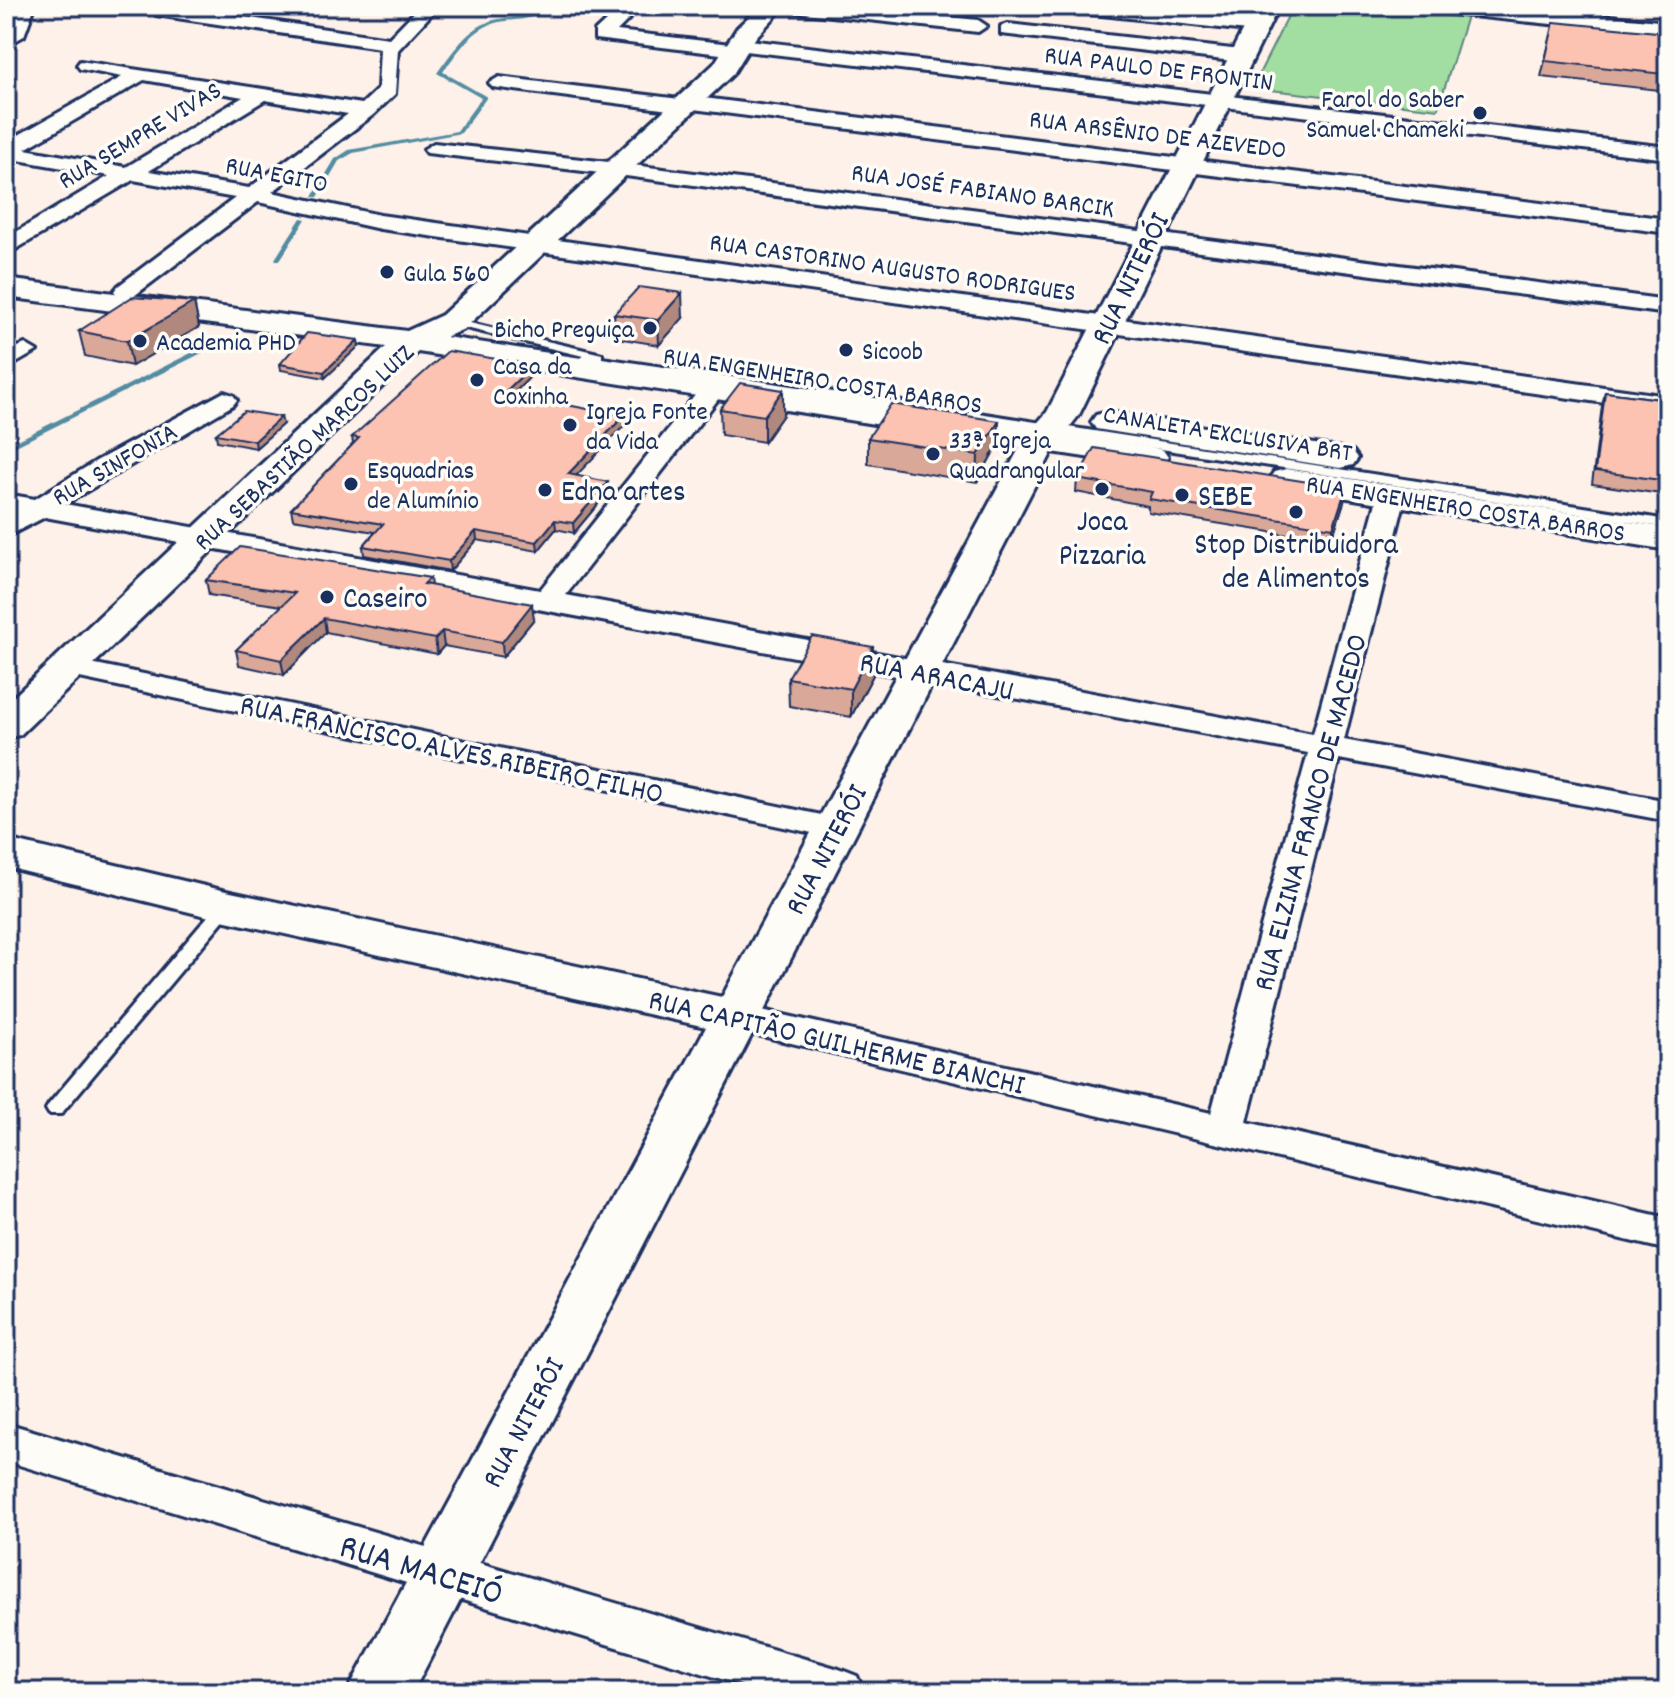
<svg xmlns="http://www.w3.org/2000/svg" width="1674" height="1698" viewBox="0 0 1674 1698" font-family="Dekko,sans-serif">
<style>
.green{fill:#a2dda2;stroke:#5e8680;stroke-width:2}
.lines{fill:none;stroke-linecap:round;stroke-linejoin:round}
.stream{fill:#538ca2;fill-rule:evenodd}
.lane-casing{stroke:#1b2f5e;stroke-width:6}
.street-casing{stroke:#1b2f5e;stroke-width:6}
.secondary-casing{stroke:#1b2f5e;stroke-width:6}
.lane{fill:#fdfcf7;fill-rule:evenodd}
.street{fill:#fdfcf7;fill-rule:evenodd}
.secondary{fill:#fdfcf7;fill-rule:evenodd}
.wall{fill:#d9a899;stroke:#1b2f5e;stroke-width:2}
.shaded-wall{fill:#b0887d;stroke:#1b2f5e;stroke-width:2}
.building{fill:#fcc3b2;stroke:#1b2f5e;stroke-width:2}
.poi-dot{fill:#1b2f5e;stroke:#fdfcf7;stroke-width:3}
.labels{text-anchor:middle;stroke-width:7;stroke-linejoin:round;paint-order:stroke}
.far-street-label{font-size:26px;fill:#1b2f5e;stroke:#fdfcf7}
.far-poi-label{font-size:26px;fill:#1b2f5e;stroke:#fdfcf7;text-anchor:start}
.street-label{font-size:30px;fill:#1b2f5e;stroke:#fdfcf7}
.poi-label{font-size:30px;fill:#1b2f5e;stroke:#fdfcf7;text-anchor:start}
.near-street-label{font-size:36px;fill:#1b2f5e;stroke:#fdfcf7}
</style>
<rect width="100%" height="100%" fill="#fdf1e9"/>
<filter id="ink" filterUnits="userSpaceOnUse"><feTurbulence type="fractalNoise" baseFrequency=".0125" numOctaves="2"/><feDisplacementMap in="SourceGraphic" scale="16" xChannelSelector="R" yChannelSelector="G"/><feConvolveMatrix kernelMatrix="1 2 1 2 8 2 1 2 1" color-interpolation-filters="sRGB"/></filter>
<g filter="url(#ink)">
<path class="green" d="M1293,6H1366L1467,16L1438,109L1252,88Z"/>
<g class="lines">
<path class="stream" d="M539,6H545L542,14L537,16C524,20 511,20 499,22C473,27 457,53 443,72L487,97L461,133L353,153L339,161L318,197H314L313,196L335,159L349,150L457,131L481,98L437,73C452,53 468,27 494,20C507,17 520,17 533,14L538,12Z
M301,218L306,219L280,260H276L275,259Z
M215,341L222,343L6,451V446Z"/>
<g class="lane-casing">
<path id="lane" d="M453,319L602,354V358L909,403L915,407L909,411L584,362L578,359L583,356L449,324V320Z
M972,412L1668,520V528L968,419V413Z
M226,901L234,906L232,910L61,1114H49L46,1109L49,1104L220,902Z"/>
</g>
<g class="street-casing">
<path id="street" d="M17,6H35L24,36L6,46V31Z
M160,6L194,10L202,6H224L216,13L389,38L420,6H439L398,50L395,94L373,115L272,192L380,215L1668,396V412L380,229L258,202L134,296H118L114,291L118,286L235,198L133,180L6,255V238L109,176L6,158V142L122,77L80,69L77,65L80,61L362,104L378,89L380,48L156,15L153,11ZM144,80L243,97L126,167L25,149ZM265,100L348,114L249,188L149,171Z
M622,6H642L617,31L731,44L740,39L1668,147V159L746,51L737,56L595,39V31Z
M777,6H838L978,20L987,26L978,32L786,11Z
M1057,6H1118L1256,20L1265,26L1256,32L1066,11Z
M1008,24L1241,50L1251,56L1241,62L1001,34V26Z
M499,77L680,99L688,96L1668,219V233L693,109L685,112L492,87L489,83Z
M434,143L618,163L1668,300V314L618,175L427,153L424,149Z
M25,344L37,351L6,369V352Z
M713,381L726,389L566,595L1313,734L1378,495L1382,489H1402L1406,495L1344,740L1668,801V821L1339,759L1247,1122L1668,1218V1250L736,1030L723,1026L717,1017L723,1008L736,1004L1211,1113L1308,753L45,517L6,537V517L14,512L6,510V494L35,499L96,461L224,392L233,395L237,400L233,405L65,504L540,590L704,384Z
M67,658L836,818L848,821L853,828L848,835L836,838L56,673L52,667L56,661Z
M6,1423L839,1669L857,1676L864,1692H764L6,1461Z"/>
</g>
<g class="secondary-casing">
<path id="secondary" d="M760,6H785L756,37L733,74L464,329L446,337L1033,428L1047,412L1255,6H1279L1079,415L1065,433L1151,447L1163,450L1168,457L1163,464L1151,467L1052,452L413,1692H347L706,1027L226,921L6,867V839L226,891L722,997L1020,447L418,352L20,735L6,738V704L386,347L6,297V279L407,331L442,315L714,64L737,28Z
M1431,6H1512L1668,22V36L1443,13Z
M1108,412L1341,448L1353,451L1358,458L1353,465L1341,468L1096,429L1091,422L1096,415Z
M1286,469L1668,528V550L1274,486L1269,479L1274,472Z"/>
</g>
<use href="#lane" class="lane"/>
<use href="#street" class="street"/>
<use href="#secondary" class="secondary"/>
</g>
<path class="wall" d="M1554,22L1663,74L1659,90L1541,77Z
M194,302L199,327L132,366L85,356L79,331Z
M614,314L683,318L659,345L616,338Z
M359,346L325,378L281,370L280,364Z
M533,365L534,373L512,395L625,425L576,475L609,491L574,533L556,529L538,551L477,540L450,571L364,555L363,546L375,532L293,519L291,509L353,444L352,437Z
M783,390V415L764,442L721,435L720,409Z
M1605,392L1668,400V495L1592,484L1602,406Z
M999,421L997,446L977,482L868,464V438Z
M283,424L256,448L217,441L216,434Z
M1077,479L1344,502L1331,542L1148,512V506L1076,492Z
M430,578L431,586L534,619L503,657L444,646L437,654L326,632L284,675L239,665L236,650L282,606L209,595L206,580Z
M873,647V675L851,717L789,706L788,678Z"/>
<path class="shaded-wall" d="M682,293L683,318L659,345L658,320Z
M194,302L199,327L132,366L127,341Z
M358,340L359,346L325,378L324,372Z
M533,365L534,373L505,402L504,393Z
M783,390V415L764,442V416Z
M624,416L625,425L569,483L568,474Z
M281,417L283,424L256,448L255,441Z
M999,421L997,446L977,482L978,455Z
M608,482L609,491L574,533L573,523Z
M1346,488L1344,502L1331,542L1333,528Z
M555,520L556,529L538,551L537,542Z
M476,531L477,540L450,571L449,561Z
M532,604L534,619L503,657L502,642Z
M324,618L326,632L284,675L281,660Z
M442,631L444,646L437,654L435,639Z
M873,647V675L851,717V689Z"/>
<path class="building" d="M1554,22L1667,33L1663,74L1545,61Z
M639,287L682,293L658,320L614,314Z
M132,297L194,302L127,341L79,331Z
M307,333L358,340L324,372L280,364Z
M448,351L533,365L504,393L624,416L568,474L608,482L573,523L555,520L537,542L476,531L449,561L363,546L383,524L291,509L359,438L352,437Z
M740,383L783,390L764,416L720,409Z
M1605,392L1668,400V481L1595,471Z
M891,404L999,421L978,455L868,438Z
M244,411L281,417L255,441L216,434Z
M1094,448L1346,488L1333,528L1149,499L1152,492L1077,479Z
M240,547L430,578L424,584L532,604L502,642L442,631L435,639L324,618L281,660L236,650L295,593L206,580Z
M812,636L873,647L851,689L788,678Z"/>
</g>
<g class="poi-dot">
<circle cx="1480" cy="113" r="8"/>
<circle cx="387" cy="272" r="8"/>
<circle cx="650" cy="328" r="8"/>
<circle cx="140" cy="341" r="8"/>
<circle cx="846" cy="350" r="8"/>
<circle cx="477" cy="380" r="8"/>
<circle cx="570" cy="425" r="8"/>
<circle cx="933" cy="454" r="8"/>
<circle cx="351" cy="484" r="8"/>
<circle cx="1102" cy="489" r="8"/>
<circle cx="545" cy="490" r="8"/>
<circle cx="1182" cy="495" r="8"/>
<circle cx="1296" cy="512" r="8"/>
<circle cx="327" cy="597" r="8"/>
</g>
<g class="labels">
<g class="far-street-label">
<text transform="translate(1159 67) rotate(7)" y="9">RUA PAULO DE FRONTIN</text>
<text transform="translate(1158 133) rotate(7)" y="9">RUA ARSÊNIO DE AZEVEDO</text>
<text transform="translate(139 134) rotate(-31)" y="9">RUA SEMPRE VIVAS</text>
<text transform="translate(277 173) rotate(11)" y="9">RUA EGITO</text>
<text transform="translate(983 189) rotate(8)" y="9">RUA JOSÉ FABIANO BARCIK</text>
<text transform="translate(893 266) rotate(8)" y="9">RUA CASTORINO AUGUSTO RODRIGUES</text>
<text transform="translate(823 379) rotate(9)" y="9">RUA ENGENHEIRO COSTA BARROS</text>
<text transform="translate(1228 432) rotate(9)" y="9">CANALETA EXCLUSIVA BRT</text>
<text transform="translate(303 446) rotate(-43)" y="9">RUA SEBASTIÃO MARCOS LUIZ</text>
<text transform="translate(114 463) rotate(-30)" y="9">RUA SINFONIA</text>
<text transform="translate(1466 507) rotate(9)" y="9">RUA ENGENHEIRO COSTA BARROS</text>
</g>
<g class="far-poi-label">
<text x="1464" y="107" text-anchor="end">Farol do Saber<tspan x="1464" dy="30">Samuel Chameki</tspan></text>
<text x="403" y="281">Gula 560</text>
<text x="634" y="337" text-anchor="end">Bicho Preguiça</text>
<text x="156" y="350">Academia PHD</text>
<text x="862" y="359">Sicoob</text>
<text x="493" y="374">Casa da<tspan x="493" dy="30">Coxinha</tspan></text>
<text x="586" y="419">Igreja Fonte<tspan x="586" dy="30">da Vida</tspan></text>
<text x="949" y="448">33ª Igreja<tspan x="949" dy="30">Quadrangular</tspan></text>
<text x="367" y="478">Esquadrias<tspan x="367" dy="30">de Alumínio</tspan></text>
</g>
<g class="street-label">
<text transform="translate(1129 278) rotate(-64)" y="10">RUA NITERÓI</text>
<text transform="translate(937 675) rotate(11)" y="10">RUA ARACAJU</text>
<text transform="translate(452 748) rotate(12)" y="10">RUA FRANCISCO ALVES RIBEIRO FILHO</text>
<text transform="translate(1309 812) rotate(-75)" y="10">RUA ELZINA FRANCO DE MACEDO</text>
<text transform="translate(825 849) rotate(-62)" y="10">RUA NITERÓI</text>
<text transform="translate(837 1041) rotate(13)" y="10">RUA CAPITÃO GUILHERME BIANCHI</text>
<text transform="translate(522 1422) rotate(-62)" y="10">RUA NITERÓI</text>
</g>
<g class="poi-label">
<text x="561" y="500">Edna artes</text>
<text x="1198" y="505">SEBE</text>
<text x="1102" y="530" text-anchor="middle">Joca<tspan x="1102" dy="34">Pizzaria</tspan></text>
<text x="1296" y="553" text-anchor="middle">Stop Distribuidora<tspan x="1296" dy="34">de Alimentos</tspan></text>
<text x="343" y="607">Caseiro</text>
</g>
<g class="near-street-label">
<text transform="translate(422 1567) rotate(17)" y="13">RUA MACEIÓ</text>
</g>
</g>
<rect width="1674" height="1698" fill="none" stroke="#fdfcf7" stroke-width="32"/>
<rect x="16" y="16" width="1642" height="1666" fill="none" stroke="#1b2f5e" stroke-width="3" filter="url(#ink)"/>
</svg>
